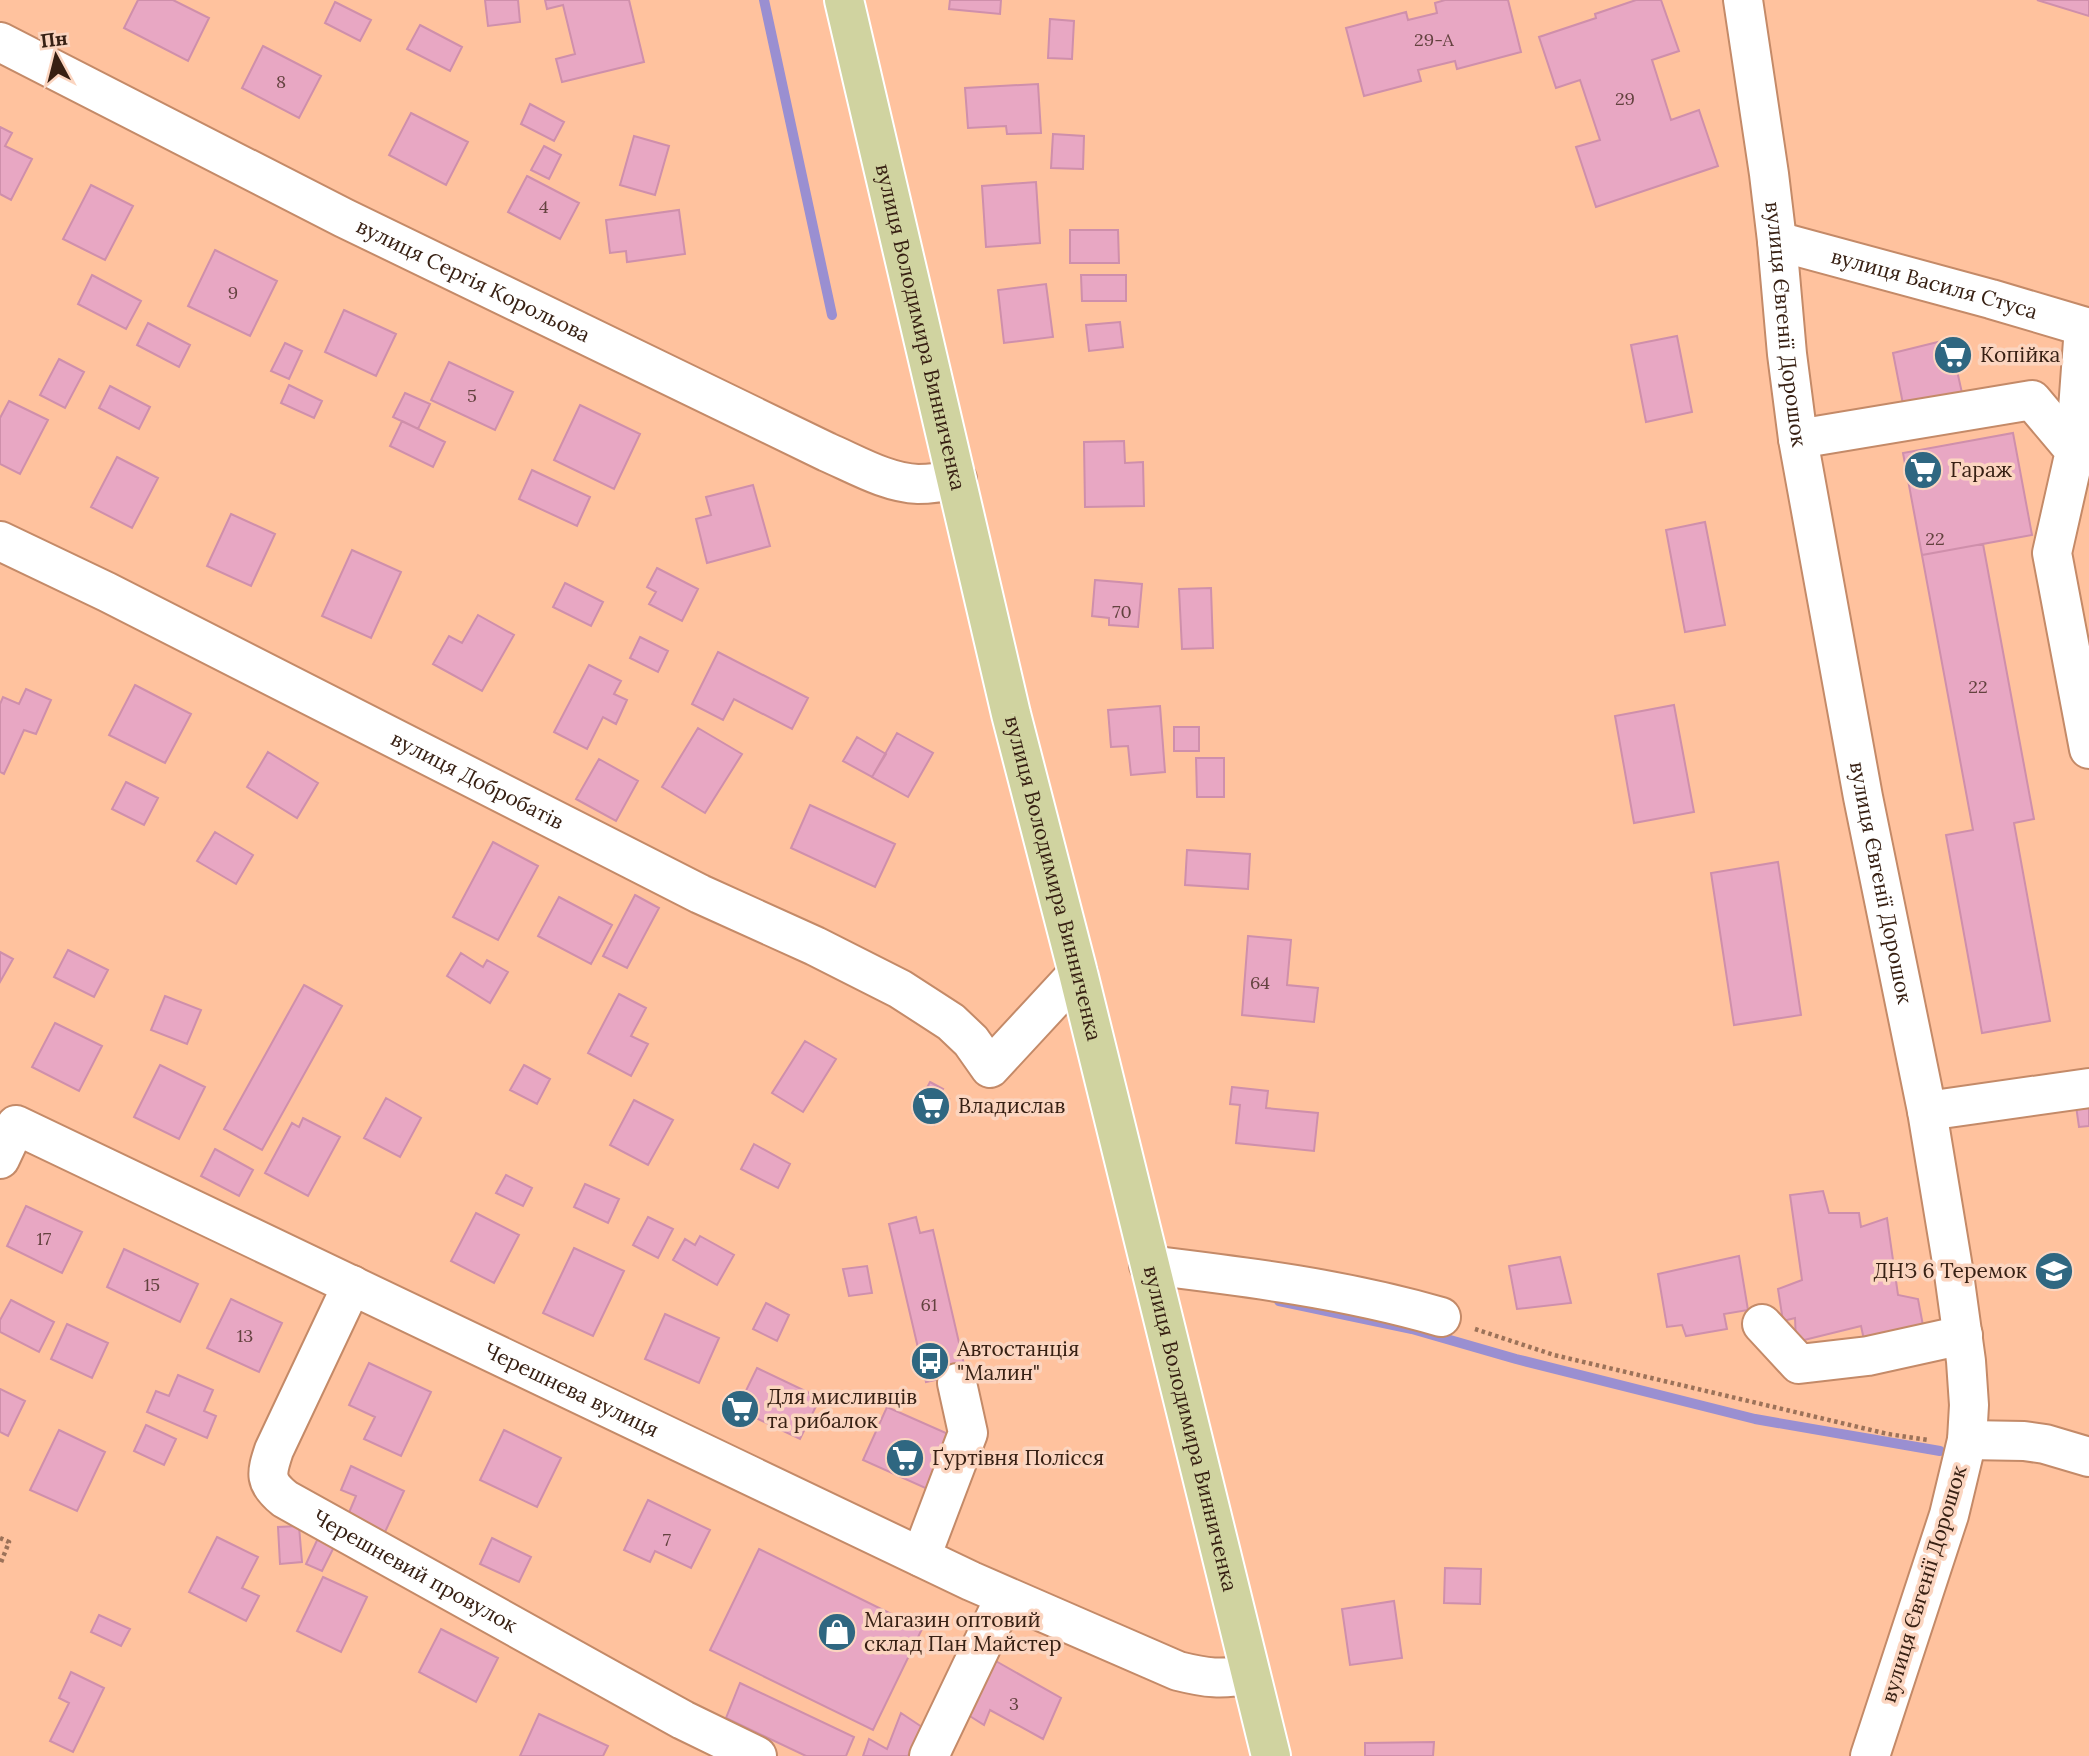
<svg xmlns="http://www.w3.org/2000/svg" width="2089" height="1756" viewBox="0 0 2089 1756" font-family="Lora,serif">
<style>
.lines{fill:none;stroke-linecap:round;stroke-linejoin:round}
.stream{stroke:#9a8fd1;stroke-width:10}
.building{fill:#e8a7c3;stroke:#cf8fab;stroke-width:2}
.minor-casing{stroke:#c48a68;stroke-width:42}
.major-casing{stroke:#fff;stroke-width:42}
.path{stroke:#9c7259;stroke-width:4.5;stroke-dasharray:3.5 3.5;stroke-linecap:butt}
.minor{stroke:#fff;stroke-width:38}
.major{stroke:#d0d3a0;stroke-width:38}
.labels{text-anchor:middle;stroke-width:7;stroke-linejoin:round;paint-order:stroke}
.number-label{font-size:18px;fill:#63423f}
.street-label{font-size:21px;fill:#372013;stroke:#fbd5c0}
.poi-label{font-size:21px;fill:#372013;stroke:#fbd5c0;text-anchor:start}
</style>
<rect width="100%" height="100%" fill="#ffc29e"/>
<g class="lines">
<path class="stream" d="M764,0L832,315
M1279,1301L1412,1329L1516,1359L1755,1419L1940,1451"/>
</g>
<path class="building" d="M138,0H173L209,18L188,61L124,28Z
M485,0H518L520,22L488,26Z
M545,0H629L644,62L562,82L556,59L575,54L563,5L547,9Z
M950,0H1001L1000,14L949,9Z
M1445,0H1508L1521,52L1457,69L1455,61L1418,70L1421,81L1364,96L1346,28L1406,12L1408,20L1437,13L1435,3Z
M1636,0H1661L1679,51L1652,60L1671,120L1699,110L1718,166L1596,207L1576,147L1600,140L1580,80L1556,88L1539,37L1596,18L1595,14Z
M2037,0H2089V16Z
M335,2L371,20L360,41L325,23Z
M1050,19L1074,21L1072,59L1048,58Z
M420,25L462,47L450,71L407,49Z
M263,46L321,76L299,118L242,88Z
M1038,84L1041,133L1007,134L1006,126L968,128L965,88Z
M530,104L564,122L554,141L521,124Z
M411,113L468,142L446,185L389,155Z
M0,127L12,133L5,146L32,159L11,200L0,194Z
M1053,134L1084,136L1083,169L1051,168Z
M634,136L669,146L655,195L620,185Z
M544,146L561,155L549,179L531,170Z
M527,176L579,203L560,239L508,212Z
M1036,182L1040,243L986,247L982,186Z
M91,185L133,206L105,260L63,239Z
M679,210L685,254L627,262L626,251L610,253L606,220Z
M1070,230H1118L1119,263H1070Z
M215,250L277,281L250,336L188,306Z
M92,275L141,301L126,329L78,304Z
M1081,275H1126V301H1082Z
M1046,284L1053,337L1004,343L998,290Z
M344,310L396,334L376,376L325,352Z
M1120,322L1123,347L1089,351L1086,325Z
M148,323L190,345L179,367L137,345Z
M1677,336L1692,412L1646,422L1631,345Z
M1950,339L1962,393L1903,404L1893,353Z
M285,343L302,351L289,379L271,371Z
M59,359L84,372L65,408L40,395Z
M449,362L513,392L495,430L431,400Z
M289,385L322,401L314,418L281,403Z
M110,386L150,407L139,429L99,408Z
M405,393L430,404L418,429L393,417Z
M9,401L48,420L20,474L0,464V418Z
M580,405L640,434L614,489L554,460Z
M402,421L445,442L433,467L390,446Z
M2013,433L2032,535L1922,555L1903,453Z
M2013,433L2032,535L1983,544L2034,819L2014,823L2050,1021L1982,1033L1946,835L1973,830L1903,453Z
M1124,441L1125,463L1143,462L1144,506L1085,507L1084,442Z
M117,457L158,478L132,528L91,507Z
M532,470L590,497L577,526L519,499Z
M753,485L770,546L707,563L696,519L711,515L706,497Z
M231,514L275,534L251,586L207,566Z
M1705,522L1725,625L1685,632L1666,530Z
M352,550L401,572L371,638L322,616Z
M657,568L698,589L682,621L649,604L656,592L647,587Z
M1095,580L1142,584L1138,627L1109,625V618L1092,616Z
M565,583L603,602L591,626L553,607Z
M1211,588L1213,648L1182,649L1179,589Z
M478,615L514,635L482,691L433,664L449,636L462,643Z
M640,637L668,651L658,672L630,658Z
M718,652L808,698L792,729L734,699L723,720L692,704Z
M589,665L621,681L614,694L627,700L616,724L603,717L587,749L554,732Z
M135,685L191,714L165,763L109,735Z
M26,689L51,700L36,734L24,730L4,774L0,772V704L3,697L19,704Z
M1674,705L1694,812L1634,823L1615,716Z
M1160,706L1165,772L1131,775L1128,746L1111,747L1108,710Z
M1174,727H1199V751H1174Z
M698,728L742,754L705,813L662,787Z
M897,733L933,753L908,797L872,777Z
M857,737L886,754L872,777L843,761Z
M268,752L318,783L297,818L247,787Z
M1196,758H1224V797H1197Z
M599,759L638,781L616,821L576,799Z
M126,782L158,798L144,825L112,809Z
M810,805L895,844L875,887L791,848Z
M215,832L253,855L236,884L197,861Z
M493,842L538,866L498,940L453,917Z
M1187,850L1250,854L1248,889L1185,885Z
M1778,862L1801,1015L1734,1025L1711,873Z
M635,895L659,908L627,968L603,956Z
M559,897L612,925L591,964L538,936Z
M1248,936L1291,940L1287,985L1318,988L1314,1022L1242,1015Z
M68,950L108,970L94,997L54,977Z
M0,952L13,959L0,982Z
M461,953L483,967L487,960L508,972L490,1003L447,976Z
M304,985L342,1006L262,1150L224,1129Z
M619,994L646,1008L631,1036L648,1044L631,1076L588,1053Z
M165,996L201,1010L187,1044L151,1030Z
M55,1023L102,1046L79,1091L32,1067Z
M805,1041L836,1059L803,1112L772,1093Z
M160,1065L205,1087L179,1139L134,1117Z
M524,1065L550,1079L537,1104L510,1090Z
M930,1082L943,1089L940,1094L949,1099L934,1125L913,1113Z
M1232,1087L1268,1091L1266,1108L1318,1113L1314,1151L1236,1143L1240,1105L1230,1104Z
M386,1098L421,1118L400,1157L364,1138Z
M634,1100L673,1120L648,1165L610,1145Z
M2089,1105V1126L2079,1127L2076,1106Z
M303,1118L340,1137L308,1196L265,1173L292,1123L299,1127Z
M754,1144L790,1164L778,1188L741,1169Z
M215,1149L253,1170L239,1196L201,1176Z
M506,1175L532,1188L523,1206L496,1193Z
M585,1184L619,1199L608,1223L574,1207Z
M1823,1191L1829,1213H1859L1861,1227L1887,1218L1898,1295L1918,1299L1925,1336L1866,1349L1861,1326L1796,1342L1795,1318L1783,1321L1778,1289L1802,1280L1790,1195Z
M26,1206L82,1232L62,1273L7,1246Z
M476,1213L519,1235L494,1283L451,1261Z
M648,1217L673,1229L658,1258L633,1245Z
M916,1217L920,1233L933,1230L966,1373L926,1382L889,1224Z
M700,1236L734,1255L717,1285L673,1260L685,1239L695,1245Z
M574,1248L624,1271L593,1336L543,1313Z
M124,1249L198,1284L180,1322L107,1287Z
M1739,1256L1748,1310L1724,1314L1727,1329L1686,1336L1682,1325L1667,1327L1658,1274Z
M1560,1257L1571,1303L1517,1309L1509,1266Z
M867,1266L872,1293L849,1296L843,1269Z
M231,1299L282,1323L259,1372L207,1348Z
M11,1300L54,1322L39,1352L0,1332V1320Z
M766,1303L789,1315L777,1341L753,1329Z
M665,1314L719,1338L699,1383L645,1359Z
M67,1324L108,1343L92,1378L51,1359Z
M369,1363L431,1392L401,1456L364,1439L375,1417L349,1405Z
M757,1368L820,1398L800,1439L737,1409Z
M178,1375L213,1390L204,1411L216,1416L207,1438L147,1412L156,1391L169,1396Z
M0,1389L25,1401L8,1436L0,1432Z
M887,1407L955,1437L932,1491L863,1460Z
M146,1425L176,1439L164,1465L134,1451Z
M59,1430L105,1452L77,1511L30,1490Z
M504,1430L561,1458L537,1507L480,1480Z
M351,1466L404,1491L385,1532L348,1515L356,1496L341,1490Z
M648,1500L710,1530L691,1568L655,1551L650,1562L624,1550Z
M299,1526L302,1562L280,1564L278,1527Z
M319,1536L336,1543L322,1571L306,1564Z
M217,1537L258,1557L242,1588L259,1596L246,1621L189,1592Z
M492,1538L531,1557L519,1582L480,1564Z
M759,1549L922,1629L873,1730L710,1650Z
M1445,1568L1481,1569L1480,1604L1444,1603Z
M323,1577L367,1597L341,1652L297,1631Z
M1394,1601L1402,1658L1350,1665L1342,1609Z
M99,1615L130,1629L121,1646L91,1632Z
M441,1629L498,1658L476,1702L419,1672Z
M994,1660L1061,1698L1043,1739L990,1710L984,1725L965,1713Z
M71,1672L104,1688L73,1752L50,1741L69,1703L59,1698Z
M740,1683L854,1737L846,1756H806L726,1718Z
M901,1713L922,1727L908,1756H863L869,1739L887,1749Z
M539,1714L608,1746L603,1756H520Z
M1434,1742L1433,1756H1365V1743Z"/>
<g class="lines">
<g class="minor-casing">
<g id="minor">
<path id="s1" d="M1743,0L1769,174L1777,241L1787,354L1798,439L1863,797L1927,1111L1954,1274L1966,1361L1969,1405L1967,1440L1949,1515L1870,1756"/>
<path id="s2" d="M0,42L344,218L827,452C855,464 887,483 918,484C931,484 944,482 957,479"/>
<path id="s3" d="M1777,241L1991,299L2089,328"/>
<path d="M1798,439L2032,400L2075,451L2052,553L2089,749"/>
<path d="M2075,451L2084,327"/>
<path id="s4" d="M0,541L107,592L700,894L815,946L900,989L951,1022L971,1041L990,1068L1078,973"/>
<path d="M1927,1111L2089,1088"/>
<path id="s5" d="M0,1159L16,1125L971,1581L1178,1671C1206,1678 1222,1680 1250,1674"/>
<path d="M1149,1265C1248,1277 1345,1289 1441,1317"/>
<path id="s6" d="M352,1285L274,1450C266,1474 264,1482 285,1499L616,1683L683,1720L757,1756"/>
<path d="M1762,1324L1799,1364L1868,1356L1963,1335"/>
<path d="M1967,1440L2024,1441L2045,1444L2089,1457"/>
<path d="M921,1557L968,1433L957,1383"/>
<path d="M929,1756L1005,1597"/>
</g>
</g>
<g class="major-casing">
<g id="major">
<path id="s7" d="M844,0L1011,714L1078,973L1271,1756"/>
</g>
</g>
<path class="path" d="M1475,1329L1554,1355L1888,1434L1928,1440
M0,1538L9,1542L0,1565"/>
<use href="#minor" class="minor"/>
<use href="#major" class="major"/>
</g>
<defs>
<g id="supermarket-disc" transform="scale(2.0125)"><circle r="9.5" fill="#2f6781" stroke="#fbd5c0"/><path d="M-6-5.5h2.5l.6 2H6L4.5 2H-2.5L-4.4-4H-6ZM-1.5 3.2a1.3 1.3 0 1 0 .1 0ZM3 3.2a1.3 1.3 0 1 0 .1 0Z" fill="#fff"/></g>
<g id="school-disc" transform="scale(2.0125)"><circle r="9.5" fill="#2f6781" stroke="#fbd5c0"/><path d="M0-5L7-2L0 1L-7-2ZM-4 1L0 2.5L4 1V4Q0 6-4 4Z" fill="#fff"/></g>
<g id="bus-disc" transform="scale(2.0125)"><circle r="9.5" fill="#2f6781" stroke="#fbd5c0"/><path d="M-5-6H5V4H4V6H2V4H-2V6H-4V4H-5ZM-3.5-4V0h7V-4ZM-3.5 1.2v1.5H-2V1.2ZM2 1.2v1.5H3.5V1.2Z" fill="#fff"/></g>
<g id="shop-disc" transform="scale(2.0125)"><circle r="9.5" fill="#2f6781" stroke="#fbd5c0"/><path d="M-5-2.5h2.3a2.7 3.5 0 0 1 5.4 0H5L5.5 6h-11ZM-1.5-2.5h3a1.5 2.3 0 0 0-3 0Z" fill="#fff"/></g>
</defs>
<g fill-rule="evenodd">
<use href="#supermarket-disc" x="1953" y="355"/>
<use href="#supermarket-disc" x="1923" y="470"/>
<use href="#supermarket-disc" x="931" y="1106"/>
<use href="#school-disc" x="2054" y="1271"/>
<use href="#bus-disc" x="930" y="1361"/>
<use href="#supermarket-disc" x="740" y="1409"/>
<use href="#supermarket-disc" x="905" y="1458"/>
<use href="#shop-disc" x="837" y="1632"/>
</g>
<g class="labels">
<g class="number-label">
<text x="1434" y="46">29-А</text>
<text x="281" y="88">8</text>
<text x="1625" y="105">29</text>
<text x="544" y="213">4</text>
<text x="233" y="299">9</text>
<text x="472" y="402">5</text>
<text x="1935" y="545">22</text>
<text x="1122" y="618">70</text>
<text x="1978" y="693">22</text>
<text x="1260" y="989">64</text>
<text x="44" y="1245">17</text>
<text x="152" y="1291">15</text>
<text x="929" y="1311">61</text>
<text x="245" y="1342">13</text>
<text x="667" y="1546">7</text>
<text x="1014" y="1710">3</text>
</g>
<g class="street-label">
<text dy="7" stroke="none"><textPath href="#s2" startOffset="530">вулиця Сергія Корольова</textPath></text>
<text dy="7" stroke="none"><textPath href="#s3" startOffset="163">вулиця Василя Стуса</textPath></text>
<text dy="7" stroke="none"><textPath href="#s1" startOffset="327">вулиця Євгенії Дорошок</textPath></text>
<text dy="7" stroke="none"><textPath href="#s7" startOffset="336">вулиця Володимира Винниченка</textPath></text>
<text dy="7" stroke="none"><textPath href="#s4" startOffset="534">вулиця Добробатів</textPath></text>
<text dy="7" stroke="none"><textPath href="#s7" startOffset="903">вулиця Володимира Винниченка</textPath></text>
<text dy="7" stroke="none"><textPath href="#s1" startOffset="894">вулиця Євгенії Дорошок</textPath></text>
<text dy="7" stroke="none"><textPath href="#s5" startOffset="653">Черешнева вулиця</textPath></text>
<text dy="7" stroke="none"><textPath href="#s7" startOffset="1470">вулиця Володимира Винниченка</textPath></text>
<text dy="7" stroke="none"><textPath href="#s6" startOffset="387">Черешневий провулок</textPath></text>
<text transform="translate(1924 1584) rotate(-73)" y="7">вулиця Євгенії Дорошок</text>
</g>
<g class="poi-label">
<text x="1980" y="362">Копійка</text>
<text x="1950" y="477">Гараж</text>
<text x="958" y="1113">Владислав</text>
<text x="2027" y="1278" text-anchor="end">ДНЗ 6 Теремок</text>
<text x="957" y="1356">Автостанція<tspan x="957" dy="24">"Малин"</tspan></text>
<text x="767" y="1404">Для мисливців<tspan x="767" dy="24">та рибалок</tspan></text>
<text x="932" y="1465">Ґуртівня Полісся</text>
<text x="864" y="1627">Магазин оптовий<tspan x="864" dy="24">склад Пан Майстер</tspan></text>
</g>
</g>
<g transform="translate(56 56) rotate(353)" stroke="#fbd5c0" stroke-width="5" paint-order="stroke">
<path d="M0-5L12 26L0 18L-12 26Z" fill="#372013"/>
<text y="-10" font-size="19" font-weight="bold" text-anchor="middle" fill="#372013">Пн</text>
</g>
</svg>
